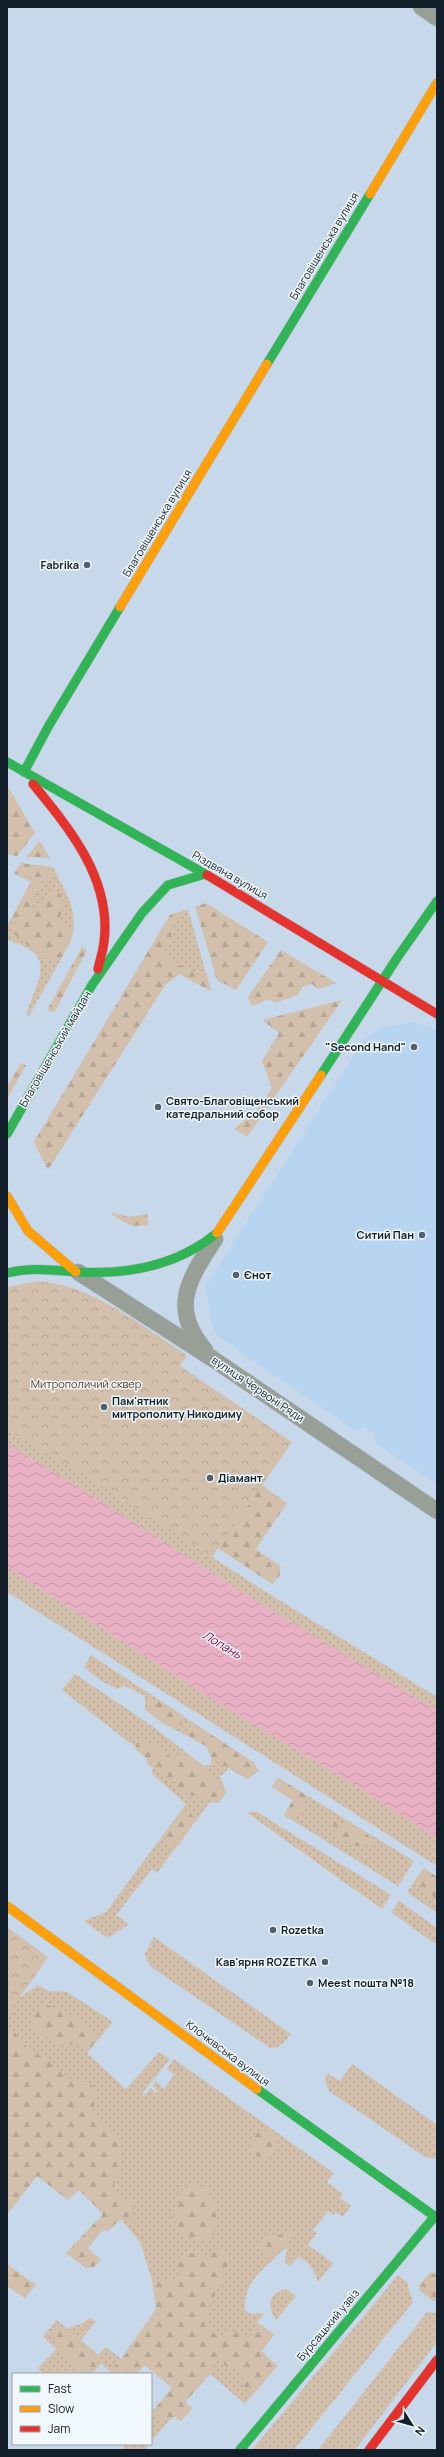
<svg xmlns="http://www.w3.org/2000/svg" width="444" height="2457" viewBox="0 0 444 2457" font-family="Manrope,sans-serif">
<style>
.built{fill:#b7d5f1}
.grass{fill:url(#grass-dots)}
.forest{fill:url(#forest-firs)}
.park{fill:url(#park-crowns)}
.water{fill:url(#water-waves)}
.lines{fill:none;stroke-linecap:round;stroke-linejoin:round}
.street-casing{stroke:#a8b7c5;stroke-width:17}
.fast-casing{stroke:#a8b7c5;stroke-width:10}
.slow-casing{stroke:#a8b7c5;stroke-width:10}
.jam-casing{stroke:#a8b7c5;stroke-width:10}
.street{stroke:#979f96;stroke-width:16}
.fast{stroke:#30b455;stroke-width:9}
.slow{stroke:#ff9f0a;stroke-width:9}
.jam{stroke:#e5322d;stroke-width:9}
.poi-dot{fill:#52606e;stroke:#f0f7fd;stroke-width:1.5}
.labels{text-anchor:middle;stroke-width:3;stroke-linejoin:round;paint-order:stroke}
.street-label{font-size:11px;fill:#13202c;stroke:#f0f7fd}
.poi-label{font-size:11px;font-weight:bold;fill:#13202c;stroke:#f0f7fd;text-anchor:start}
.park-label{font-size:11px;fill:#553614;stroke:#f0f7fd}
.water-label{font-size:12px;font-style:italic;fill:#8d083f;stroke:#f0f7fd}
</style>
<defs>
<pattern id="grass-dots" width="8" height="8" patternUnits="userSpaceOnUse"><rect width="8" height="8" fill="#d3c0ac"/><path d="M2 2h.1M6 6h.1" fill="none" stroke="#b4a594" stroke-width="1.8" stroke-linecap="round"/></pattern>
<pattern id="forest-firs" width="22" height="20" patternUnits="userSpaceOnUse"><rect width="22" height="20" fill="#d3c0ac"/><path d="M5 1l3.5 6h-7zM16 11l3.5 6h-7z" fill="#b4a594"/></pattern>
<pattern id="park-crowns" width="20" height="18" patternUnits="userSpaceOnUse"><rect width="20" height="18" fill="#d3c0ac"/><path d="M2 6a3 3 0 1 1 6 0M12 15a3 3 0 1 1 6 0" fill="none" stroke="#b4a594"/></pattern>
<pattern id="water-waves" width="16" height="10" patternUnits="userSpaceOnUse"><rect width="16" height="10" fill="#e8b0c2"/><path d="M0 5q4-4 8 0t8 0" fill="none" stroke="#c697a7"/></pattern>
</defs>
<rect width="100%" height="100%" fill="#c6d8ea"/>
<path class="built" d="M410,1022L429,1026L437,1031V1484L376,1444L375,1434L365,1427L360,1430H354L219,1337L213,1329L205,1287L364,1040L376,1029Z"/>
<path class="grass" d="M21,863L53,867C66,893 81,913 70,943L29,1016L26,1015C38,978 59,954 7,940V926L31,882L14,873Z
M188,909L211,991L179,974L165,985L48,1170L34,1142L170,915Z
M7,1430L92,1479L266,1592L437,1697V1711L238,1590L105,1504L7,1444Z
M7,1567L204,1694L358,1787L437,1839V1866L7,1592Z
M91,1655L253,1762L259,1771L247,1779L229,1768L220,1777L226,1792L219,1803L210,1802L157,1873L152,1869L116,1915L129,1924L111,1936L106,1937L84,1921L106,1912L186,1804L152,1774L153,1761L62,1690L75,1674L152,1726L204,1766L210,1765L212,1758L206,1746L163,1723L145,1710V1696L125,1686L117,1689L100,1680L84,1667Z
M278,1778L414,1861L398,1886L284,1815L293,1800L272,1787Z
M257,1812L391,1895L382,1909L246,1812Z
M424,1868L437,1877V1913L407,1892Z
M399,1901L437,1928V1945L391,1912Z
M154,1937L291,2034C285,2041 280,2049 270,2048L154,1969L149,1964L145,1954Z
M43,1965L19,1998L38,1985L48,1991L67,1992L113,2022L87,2053L126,2089L159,2052L170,2059L142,2094L144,2096L151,2088L156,2093L158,2092L153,2086L156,2081L164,2089L174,2075L167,2069L174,2059L334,2173L327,2182L343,2194L340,2198L351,2206L343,2217L336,2212L333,2215L328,2211L313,2230L317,2233L308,2245L333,2263L318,2282C315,2272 309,2260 298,2257L290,2266L287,2265L285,2261L287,2248C280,2251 278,2255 273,2260C256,2275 244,2286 245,2310L251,2314L265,2313L257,2322L274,2335L261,2351L277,2366L245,2404L210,2374L185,2402L192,2408L181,2421L173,2416L151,2442V2413L172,2388L145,2365L136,2374H107L110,2371L101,2364L92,2374H73L70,2371L67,2374H44L38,2368L56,2349L43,2337L56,2320L67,2328L81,2324L90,2318L96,2321L81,2340L98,2355L106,2347L121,2359L156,2309L153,2284L141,2244L121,2219L7,2117V1968Z
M352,2064L437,2125V2159L425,2157L329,2091L325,2081L327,2073L340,2081Z
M436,2272L437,2301H433L420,2291L419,2285L430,2273Z
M398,2275L407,2282L413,2302L294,2450H252Z
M286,2289L296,2296L276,2320C267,2307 268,2293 286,2289Z
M427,2312L437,2313V2342L355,2450H318Z
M126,2444H150L145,2450H121Z"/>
<path class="forest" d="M7,785L35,833L17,856L7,854Z
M40,841L50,858L26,857Z
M21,863L54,868L51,874L42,882L31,906L35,910L46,897L56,890L61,895L63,905L60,919L72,930L70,943L61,958C58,959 55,960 52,960C43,959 16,936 10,929L11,920L31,882L14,873Z
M206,903L268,942L236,990L217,980L195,907Z
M180,912L179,916L170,926L173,945L166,946L164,953L173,964L188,967L195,974H201L207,977L211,991L179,974L165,985L48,1170L34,1142L170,915Z
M82,947L87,950L54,1013L47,1010Z
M281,950L336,983L318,989L312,984L302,987L298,995L275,1003L269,999L252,1006L248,997Z
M342,1000L247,1137L234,1129L258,1109L272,1088L262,1061L279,1033L262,1020Z
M21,1063L26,1065L7,1099V1087Z
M114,1213L128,1217L147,1214L149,1225L132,1226L110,1214Z
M277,1463L262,1485L287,1503L256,1549L281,1567L279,1577L272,1584L186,1527Z
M150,1699L160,1700L184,1716L181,1724L171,1727L145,1710Z
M195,1724L253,1762L256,1766L247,1779L212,1758L206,1746L189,1736Z
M145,1740L172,1758L189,1756L226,1792L219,1803L187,1794L177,1787L174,1781L148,1765L146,1758L135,1749L138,1741Z
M278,1778L308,1796L303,1808L289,1819L284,1815L293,1800L272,1787Z
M184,1812L190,1813L195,1819L191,1828L178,1846H170L166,1838L178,1815Z
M334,1822C346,1823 370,1829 371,1843C354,1852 338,1840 332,1824Z
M424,1868L437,1877V1898L424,1893L413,1883Z
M46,2005C57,2007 62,2010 72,2015C88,2025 106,2032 87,2053L77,2044L55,2045L33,2027L31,2017L38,2008Z
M7,2023L31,2052L48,2059L67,2077L92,2085C97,2096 97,2101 91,2112L103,2127L118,2139L122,2152V2170L111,2189L117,2196L132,2202L131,2218L121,2219L108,2231H102L88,2248L101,2260L94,2267L86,2268L66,2253L103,2214L79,2190L68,2200L37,2176L7,2215Z
M261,2129L269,2131L277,2138V2148L262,2160C254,2154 251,2150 251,2140Z
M190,2185L207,2188L217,2208L213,2235L201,2244L177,2229L172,2217L179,2203L180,2191Z
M291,2232L294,2234L293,2240L270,2262L262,2254L261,2243L266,2235H285Z
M220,2249L230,2260L207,2313L211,2330L217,2336L226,2335L235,2330L245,2338L251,2331L258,2330L263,2326L274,2335L261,2352L277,2366L254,2394L246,2389L243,2384L244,2379L239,2371L228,2368L216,2357L210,2364L215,2369L185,2402L192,2408L181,2421L174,2416L170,2420L164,2421L159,2417L155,2409L172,2388L145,2365L136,2374H107L125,2355L156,2309L152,2279C162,2277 171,2281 180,2276L178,2259L184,2253L199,2254L203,2259C210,2257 212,2251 220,2249Z
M7,2264L36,2285L25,2298L7,2286Z
M432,2274L437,2276V2298L432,2300L422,2291L421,2286L426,2277Z
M59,2325L67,2331L75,2330L78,2344L96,2355L98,2363L93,2370L82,2373C75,2367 52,2340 49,2333Z"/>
<path class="park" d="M38,1281C94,1285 141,1326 187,1355L180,1366L292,1442L212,1557L92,1479L7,1430V1287Z
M7,1927L48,1957L7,2015Z"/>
<path class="water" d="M7,1444L105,1504L238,1590L437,1711V1839L358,1787L204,1694L7,1567Z"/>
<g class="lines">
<g class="street-casing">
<path id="street" d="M421,7L437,18
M78,1272L213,1359L437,1511
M205,1350C169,1308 189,1279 215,1239"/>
</g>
<g class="fast-casing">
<path id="fast" d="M267,364L370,194
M7,762L207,875
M24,772L48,727L120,607
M321,1075L397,958L437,901
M7,1134L92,985L142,913L168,885L205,874
M7,1273C31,1267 53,1270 77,1272C128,1275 177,1266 217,1233
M257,2089L437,2218
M240,2450L435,2216"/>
</g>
<g class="slow-casing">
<path id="slow" d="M370,194L437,83
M120,607L267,364
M7,1196L28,1231L76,1272
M217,1233L321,1075
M7,1906L257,2089"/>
</g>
<g class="jam-casing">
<path id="jam" d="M33,784C70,829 112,880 104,942C103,951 100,960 98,969
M207,875L437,1014
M369,2450L437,2360"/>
</g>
<use href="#street" class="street"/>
<use href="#fast" class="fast"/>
<use href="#slow" class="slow"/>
<use href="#jam" class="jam"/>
</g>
<g class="poi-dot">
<circle cx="87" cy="565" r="4"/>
<circle cx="414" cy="1047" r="4"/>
<circle cx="158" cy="1107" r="4"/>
<circle cx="422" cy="1235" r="4"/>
<circle cx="236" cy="1275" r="4"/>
<circle cx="104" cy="1407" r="4"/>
<circle cx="210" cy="1478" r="4"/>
<circle cx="273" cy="1930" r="4"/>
<circle cx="325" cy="1962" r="4"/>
<circle cx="310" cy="1983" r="4"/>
</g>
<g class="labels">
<g class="street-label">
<text transform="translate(324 246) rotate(-59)" y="4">Благовіщенська вулиця</text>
<text transform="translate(157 523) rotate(-59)" y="4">Благовіщенська вулиця</text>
<text transform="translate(230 875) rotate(30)" y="4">Різдвяна вулиця</text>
<text transform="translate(55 1049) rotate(-60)" y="4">Благовіщенський майдан</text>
<text transform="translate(258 1389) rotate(34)" y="4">вулиця Червоні Ряди</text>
<text transform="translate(228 2053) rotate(37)" y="4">Клочківська вулиця</text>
<text transform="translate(328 2325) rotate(-50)" y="4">Бурсацький узвіз</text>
</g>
<g class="poi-label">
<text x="79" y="569" text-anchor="end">Fabrika</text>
<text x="406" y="1051" text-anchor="end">"Second Hand"</text>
<text x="166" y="1105">Свято-Благовіщенський<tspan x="166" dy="13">катедральний собор</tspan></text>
<text x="414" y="1239" text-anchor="end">Ситий Пан</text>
<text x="244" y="1279">Єнот</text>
<text x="112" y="1405">Пам'ятник<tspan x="112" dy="13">митрополиту Никодиму</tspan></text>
<text x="218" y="1482">Діамант</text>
<text x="281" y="1934">Rozetka</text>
<text x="317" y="1966" text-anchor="end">Кав'ярня ROZETKA</text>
<text x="318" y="1987">Meest пошта №18</text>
</g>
<g class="park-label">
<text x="86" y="1388">Митрополичий сквер</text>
</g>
<g class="water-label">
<text transform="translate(222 1645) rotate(31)" y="4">Лопань</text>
</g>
</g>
<rect width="444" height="2457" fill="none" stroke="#13202c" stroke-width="16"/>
<rect x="12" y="2373" width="140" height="72" fill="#f0f7fd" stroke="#98a1a9"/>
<rect x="20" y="2386" width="20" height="6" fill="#30b455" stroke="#98a1a9"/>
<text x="48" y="2393" font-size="12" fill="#13202c">Fast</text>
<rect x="20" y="2406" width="20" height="6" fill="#ff9f0a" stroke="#98a1a9"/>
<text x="48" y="2413" font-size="12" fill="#13202c">Slow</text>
<rect x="20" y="2426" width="20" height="6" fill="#e5322d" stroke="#98a1a9"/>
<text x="48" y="2433" font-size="12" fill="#13202c">Jam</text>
<g transform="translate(412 2425) rotate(127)" stroke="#f0f7fd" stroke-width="3" paint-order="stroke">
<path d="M0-3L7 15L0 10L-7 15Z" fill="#13202c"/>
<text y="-6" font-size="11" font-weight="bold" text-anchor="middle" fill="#13202c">N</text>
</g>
</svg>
